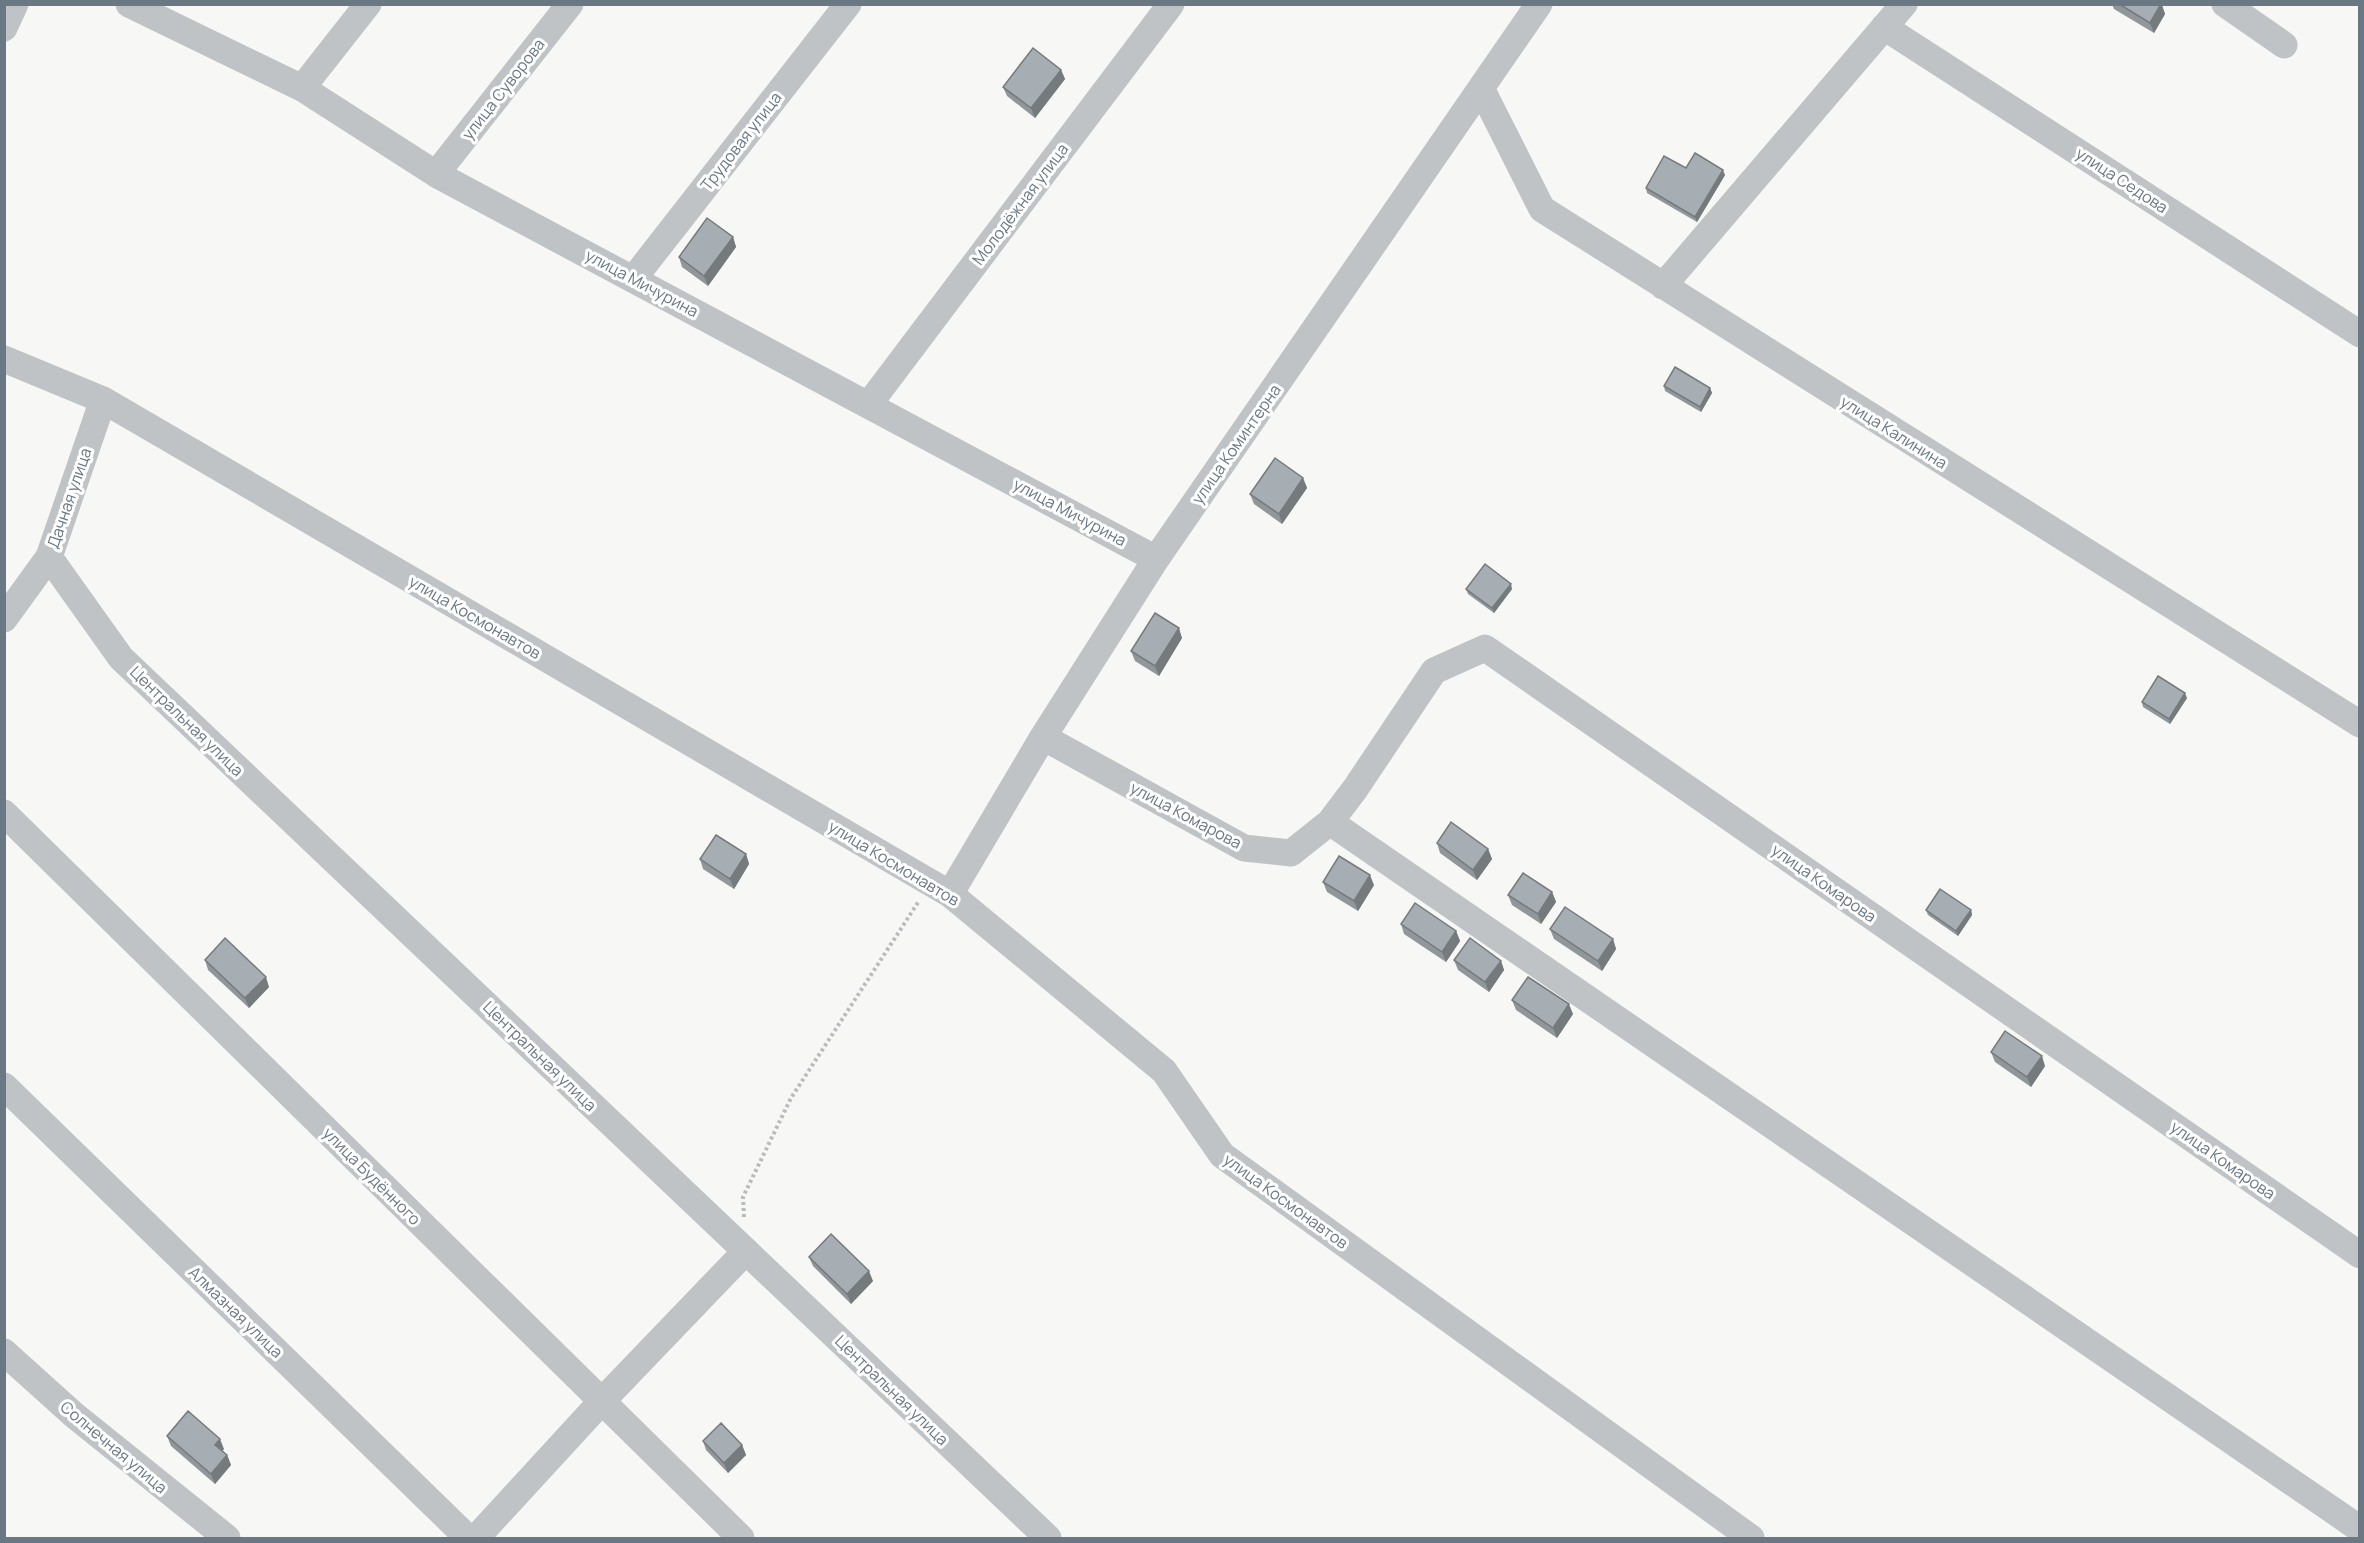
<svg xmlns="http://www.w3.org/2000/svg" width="2364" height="1543" viewBox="0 0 2364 1543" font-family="Manrope,sans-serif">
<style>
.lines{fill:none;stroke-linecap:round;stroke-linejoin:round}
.path{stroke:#b9bcbe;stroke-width:4;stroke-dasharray:3 3;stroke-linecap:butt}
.minor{stroke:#bfc3c6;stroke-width:27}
.wall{fill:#90969a}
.shaded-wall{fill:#757a7d}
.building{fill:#a7aeb3;stroke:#757a7d;stroke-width:1.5}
.labels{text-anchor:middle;stroke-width:6;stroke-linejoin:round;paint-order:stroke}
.street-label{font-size:16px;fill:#6a7883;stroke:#fff}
</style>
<rect width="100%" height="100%" fill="#f7f7f5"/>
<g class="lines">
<path class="path" d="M744,1217L743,1197L791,1098L919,901"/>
<path class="minor" d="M129,4L302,88L436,174L1156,559
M2225,4L2284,45
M1884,27L2360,334
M4,28L15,4
M302,88L368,4
M1482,90L1542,209L2360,724
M436,174L570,4
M634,278L848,4
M1663,286L1904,4
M4,359L103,400L950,894L1164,1071L1222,1155L1751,1538
M869,404L1171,4
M49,557L121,658L1048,1538
M4,619L49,557L103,400
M1043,737L1244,848L1291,853L1330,822L1355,789L1434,671L1485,648L2360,1255
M4,813L741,1538
M1330,822L2360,1529
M950,894L1043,737L1156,559L1539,4
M4,1086L468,1538
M4,1352L74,1415L227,1538
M476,1538L601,1402L746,1251"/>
</g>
<path class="wall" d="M2112,4H2162L2165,14L2154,33L2114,9Z
M1061,70L1065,79L1035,118L1007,96L1003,87Z
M1686,168L1725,175L1697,222L1647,193L1646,188Z
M733,237L736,247L708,286L682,267L679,257Z
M1664,386L1710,388L1712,393L1701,412L1665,391Z
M1303,478L1307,488L1282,524L1254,504L1250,494Z
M1466,589H1512L1494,613L1468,594Z
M1182,638L1159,676L1135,661L1131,651Z
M2187,698L2170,724L2143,707L2142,702Z
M1437,843L1488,849L1492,859L1477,880L1440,853Z
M746,854L749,864L734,889L703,869L700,859Z
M1323,882L1374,885L1358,911L1327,892Z
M1552,892L1556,902L1541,924L1512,905L1508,895Z
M1926,910H1971L1972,915L1958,936L1928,915Z
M1401,924L1456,931L1460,941L1446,962L1404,934Z
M1550,929L1613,939L1616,949L1602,971L1554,939Z
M205,960L269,987L249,1008L208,970Z
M1454,960L1501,961L1504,970L1489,992L1458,970Z
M1512,1000L1573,1014L1557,1038L1516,1010Z
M1991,1052L2045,1066L2031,1087L1995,1062Z
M809,1257L873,1281L851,1304L813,1266Z
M167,1436L224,1449L222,1451L227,1455L231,1465L215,1484L171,1446Z
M703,1441L742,1445L746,1455L728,1473L706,1450Z"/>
<path class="shaded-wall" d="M2161,4L2165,14L2154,33L2150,23Z
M1061,70L1065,79L1035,118L1031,108Z
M1723,170L1725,175L1697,222L1695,217Z
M733,237L736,247L708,286L704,276Z
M1710,388L1712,393L1701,412L1700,407Z
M1303,478L1307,488L1282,524L1279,514Z
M1511,584L1512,589L1494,613L1492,608Z
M1179,628L1182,638L1159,676L1155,666Z
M2185,693L2187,698L2170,724L2169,719Z
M1488,849L1492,859L1477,880L1473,870Z
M746,854L749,864L734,889L730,879Z
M1370,875L1374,885L1358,911L1354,901Z
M1552,892L1556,902L1541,924L1538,914Z
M1971,910L1972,915L1958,936L1956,931Z
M1456,931L1460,941L1446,962L1442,952Z
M1613,939L1616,949L1602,971L1598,961Z
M1501,961L1504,970L1489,992L1485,982Z
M266,977L269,987L249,1008L245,998Z
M1569,1004L1573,1014L1557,1038L1553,1028Z
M2042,1056L2045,1066L2031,1087L2027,1077Z
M869,1271L873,1281L851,1304L847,1294Z
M220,1439L224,1449L219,1455L215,1445Z
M742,1445L746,1455L728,1473L724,1463Z
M227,1455L231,1465L215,1484L211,1474Z"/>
<path class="building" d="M2119,4H2161L2150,23Z
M1033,48L1061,70L1031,108L1003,87Z
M1695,153L1723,170L1695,217L1646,188L1664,156L1686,168Z
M707,218L733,237L704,276L679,257Z
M1675,367L1710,388L1700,407L1664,386Z
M1275,458L1303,478L1279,514L1250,494Z
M1485,564L1511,584L1492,608L1466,589Z
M1155,613L1179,628L1155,666L1131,651Z
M2158,676L2185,693L2169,719L2142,702Z
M1451,822L1488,849L1473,870L1437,843Z
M716,835L746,854L730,879L700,859Z
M1339,856L1370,875L1354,901L1323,882Z
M1523,873L1552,892L1538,914L1508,895Z
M1940,889L1971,910L1956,931L1926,910Z
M1415,903L1456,931L1442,952L1401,924Z
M1565,907L1613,939L1598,961L1550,929Z
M225,938L266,977L245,998L205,960Z
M1470,938L1501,961L1485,982L1454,960Z
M1528,977L1569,1004L1553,1028L1512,1000Z
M2005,1031L2042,1056L2027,1077L1991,1052Z
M831,1234L869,1271L847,1294L809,1257Z
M188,1411L220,1439L215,1445L227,1455L211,1474L167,1436Z
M721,1423L742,1445L724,1463L703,1441Z"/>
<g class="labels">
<g class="street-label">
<text transform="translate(503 89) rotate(-52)" y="6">улица Суворова</text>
<text transform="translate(741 141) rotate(-52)" y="6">Трудовая улица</text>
<text transform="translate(2122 180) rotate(33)" y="6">улица Седова</text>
<text transform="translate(1020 204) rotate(-53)" y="6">Молодёжная улица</text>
<text transform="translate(642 283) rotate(28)" y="6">улица Мичурина</text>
<text transform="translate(1894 432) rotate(32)" y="6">улица Калинина</text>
<text transform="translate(1236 444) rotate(-55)" y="6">улица Коминтерна</text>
<text transform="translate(69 498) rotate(-71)" y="6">Дачная улица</text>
<text transform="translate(1070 512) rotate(28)" y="6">улица Мичурина</text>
<text transform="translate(475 617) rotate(30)" y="6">улица Космонавтов</text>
<text transform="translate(187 721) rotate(44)" y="6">Центральная улица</text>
<text transform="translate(1186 815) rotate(28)" y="6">улица Комарова</text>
<text transform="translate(894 863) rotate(31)" y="6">улица Космонавтов</text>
<text transform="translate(1824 883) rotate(35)" y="6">улица Комарова</text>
<text transform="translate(540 1056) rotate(44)" y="6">Центральная улица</text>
<text transform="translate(2223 1160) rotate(35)" y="6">улица Комарова</text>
<text transform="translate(372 1176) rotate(45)" y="6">улица Будённого</text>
<text transform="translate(1286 1201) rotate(36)" y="6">улица Космонавтов</text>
<text transform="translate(236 1312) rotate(44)" y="6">Алмазная улица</text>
<text transform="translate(892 1390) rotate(44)" y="6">Центральная улица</text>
<text transform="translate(114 1447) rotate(40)" y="6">Солнечная улица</text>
</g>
</g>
<rect width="2364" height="1543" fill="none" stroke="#6a7883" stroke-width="12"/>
</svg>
